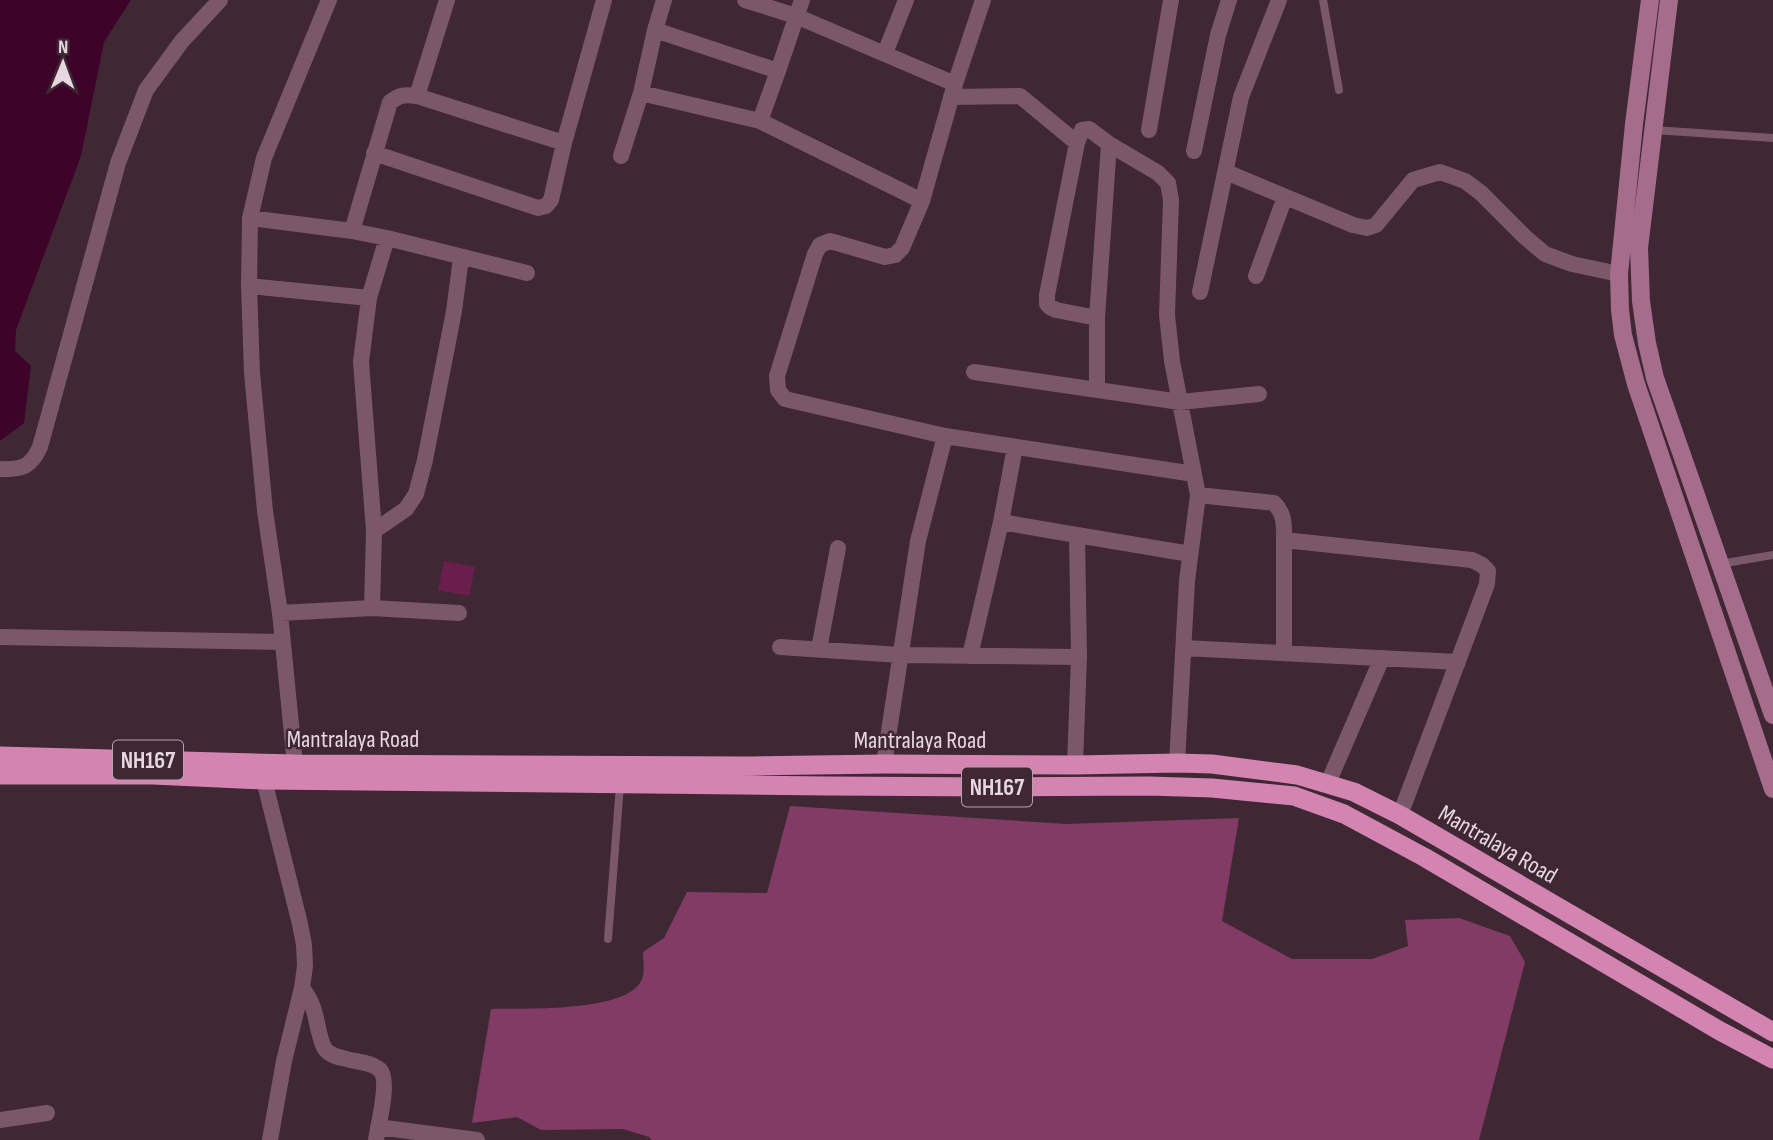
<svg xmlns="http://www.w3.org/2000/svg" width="1773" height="1140" viewBox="0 0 1773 1140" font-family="'Sofia Sans Condensed',sans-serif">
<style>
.green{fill:#813b64}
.water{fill:#3d0329}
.building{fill:#6a1e4d}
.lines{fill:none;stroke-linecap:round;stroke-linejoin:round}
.service{stroke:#7b576a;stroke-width:8}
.minor{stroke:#7b576a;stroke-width:16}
.secondary{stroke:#a56c8b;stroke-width:18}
.trunk{stroke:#d484b0;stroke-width:19}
.labels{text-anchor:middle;stroke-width:5;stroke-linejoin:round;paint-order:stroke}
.shield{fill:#3f2734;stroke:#b5a2ac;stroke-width:2}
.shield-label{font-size:23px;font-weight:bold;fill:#e7d7df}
.street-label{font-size:24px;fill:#e7d7df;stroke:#3f2734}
</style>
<rect width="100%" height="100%" fill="#3f2734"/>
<path class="green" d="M790,806L1066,824L1239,818L1222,921L1292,959H1372L1408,946L1405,920L1459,918L1510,936L1525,962L1479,1140H652L649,1137L623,1129L541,1130L517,1117L472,1123L491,1009C523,1008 629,1013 642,979C645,972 643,960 643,952L664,938L687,892L767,893Z"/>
<path class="water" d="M0,0H131L104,42L81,156L16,330L15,351L31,366L24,423L0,441Z"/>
<path class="building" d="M444,561L475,567L469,596L438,590Z"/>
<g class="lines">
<path class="service" d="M1323,0L1339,90
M1654,130L1773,138
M1720,564L1773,555
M608,939L620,785"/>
<path class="minor" d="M745,0L796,16L955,84L922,201L902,248L895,255L885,257L830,241L820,245L815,254L777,376L778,390L785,399L945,436L1194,474
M655,30L778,71L802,0
M885,53L906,0
M955,84L983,0
M641,93L760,121L922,201
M417,96L447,0
M951,97L1020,96L1077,143
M760,121L778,71
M1149,130L1171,0
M1109,144L1097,318L1056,310L1050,307L1047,304V295L1077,143L1082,130L1089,129L1109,144L1158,173L1168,183L1171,200L1167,315L1172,361L1198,495L1187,581L1177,763
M1194,151L1218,35L1229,0
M374,153L538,208L546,206L551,200L564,143L604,0
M621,156L641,93L655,30L664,0
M1226,172L1353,225L1367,228L1376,225L1413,180L1440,172L1465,181L1481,193L1525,237L1545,254L1572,264L1619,274
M250,218L352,231L387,238L527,273
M352,231L390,102C400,95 404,94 417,96L564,143
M1256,276L1285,197
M249,286L369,298
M1200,292L1241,97L1279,0
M1097,318V389
M974,372L1180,402L1259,394
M0,469C22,470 31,467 40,447L118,163L146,90L182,41L220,0
M1198,495L1274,503C1285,514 1284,525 1284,540
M1001,522L1077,535
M374,531L406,509L416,494L425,460L454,311L461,258
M372,608L374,531L361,362L369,298L387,238
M280,613L372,608L459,613
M0,637L283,642
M780,647L900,655L1079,657
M1184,648L1458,662
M819,649L838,548
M1284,653V540L1472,560L1482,565L1488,571L1487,584L1400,815
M970,656L1001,522L1015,447
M884,764L918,541L945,436
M1075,765L1079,657L1077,535L1190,554
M296,775L280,613L265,511L252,373L249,286L250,218L264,158L329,0
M264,780L300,924L304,945L305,966L302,988L284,1061L270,1140
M1328,783L1382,658
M302,988C312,1000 315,1012 318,1028C320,1035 321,1043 325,1049C331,1057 341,1057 350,1060C359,1062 373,1063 380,1070C390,1080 378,1126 376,1140
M0,1120L47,1113
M378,1127L477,1140"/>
<path class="secondary" d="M1650,0L1634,124L1619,274L1620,310L1623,335L1636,384L1773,789
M1669,0L1639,248L1641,301L1647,343L1655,378L1773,715"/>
<path class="trunk" d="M0,756L295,764L751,766L884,764L1075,765L1177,763L1212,764L1297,775L1354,792L1400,815L1773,1032
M0,775H153L264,780L827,786L995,787L1149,786L1212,788L1294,796L1344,814L1424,857L1720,1031L1773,1059"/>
</g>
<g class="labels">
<g class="shield">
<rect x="113" y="740.5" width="70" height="39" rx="5"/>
<rect x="962" y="767.5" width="70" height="39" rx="5"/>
</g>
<g class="shield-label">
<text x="148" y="768">NH167</text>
<text x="997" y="795">NH167</text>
</g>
<g class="street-label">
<text x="353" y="747">Mantralaya Road</text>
<text x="920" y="748">Mantralaya Road</text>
<text transform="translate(1498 844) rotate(30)" y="8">Mantralaya Road</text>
</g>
</g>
<g transform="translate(63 63) rotate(1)" stroke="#3f2734" stroke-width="5" paint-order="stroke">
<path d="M0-5L12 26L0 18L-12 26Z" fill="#e7d7df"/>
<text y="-10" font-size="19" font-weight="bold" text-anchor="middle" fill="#e7d7df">N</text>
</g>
</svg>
